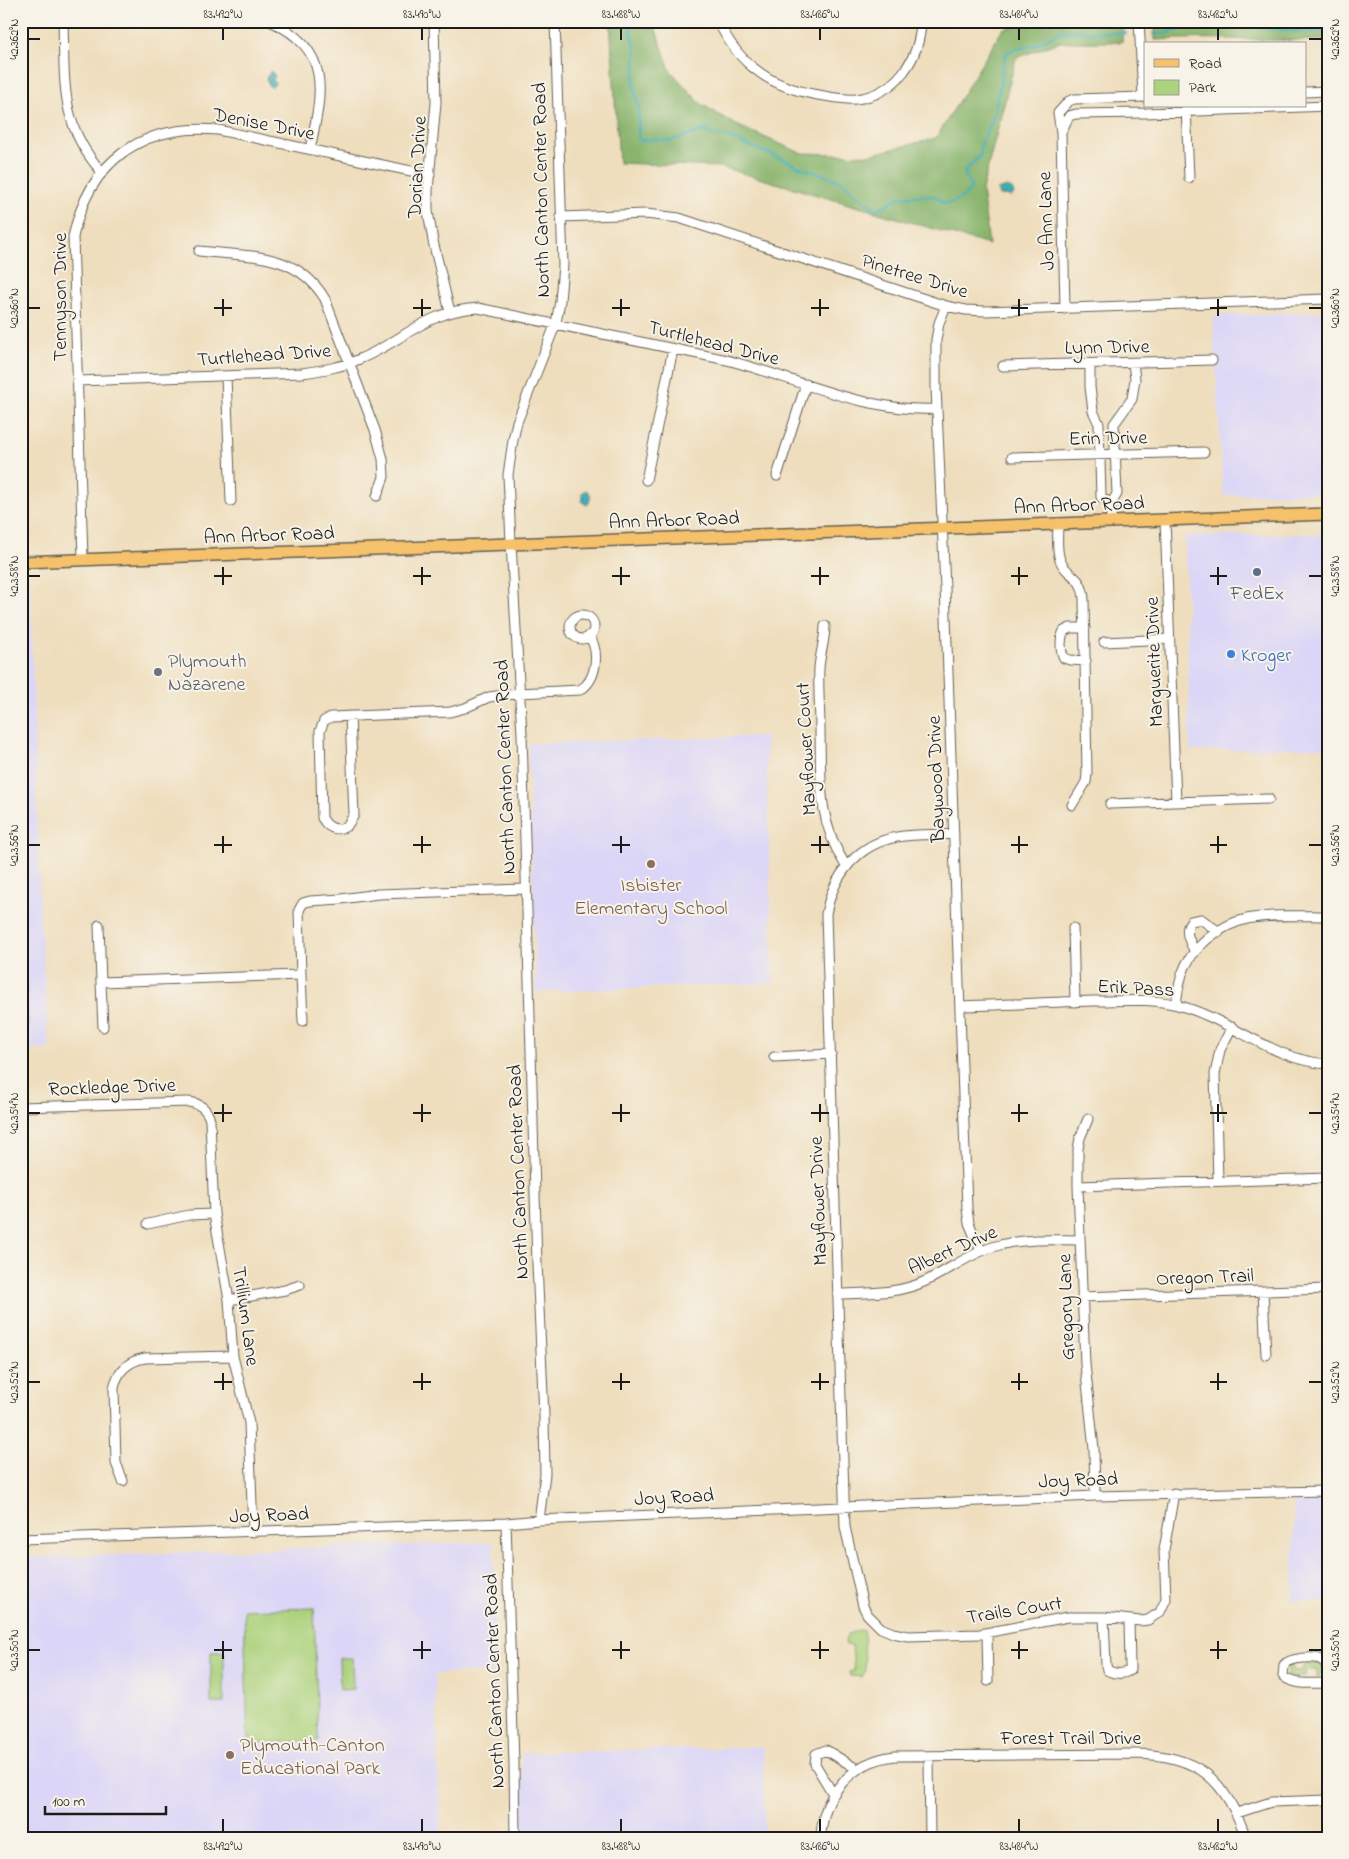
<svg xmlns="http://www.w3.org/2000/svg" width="1349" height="1859" viewBox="0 0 1349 1859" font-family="'Indie Flower',sans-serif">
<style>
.built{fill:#dbd6f7}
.green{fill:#abd27c;stroke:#64774c}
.forest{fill:#88b46c;stroke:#526844}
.water{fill:#3cadb6;stroke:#2c6469}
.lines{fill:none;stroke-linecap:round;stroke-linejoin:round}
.stream{stroke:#3cadb6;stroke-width:2.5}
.minor-casing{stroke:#666054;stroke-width:11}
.major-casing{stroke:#666054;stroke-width:14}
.minor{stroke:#fff;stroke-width:9}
.major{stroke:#f5c16b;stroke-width:11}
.ticks{fill:none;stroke:#1c1c1c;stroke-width:2}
.service-dot{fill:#5c6f8a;stroke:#f7f3e8;stroke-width:2}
.shop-dot{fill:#3f7fe0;stroke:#f7f3e8;stroke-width:2}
.worship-dot{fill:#6b7280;stroke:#f7f3e8;stroke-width:2}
.education-dot{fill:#8d6e63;stroke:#f7f3e8;stroke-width:2}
.labels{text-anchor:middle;stroke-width:4;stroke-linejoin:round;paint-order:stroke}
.street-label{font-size:20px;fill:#1c1c1c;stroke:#f7f3e8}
.service-label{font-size:20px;fill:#4e5e75;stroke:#f7f3e8}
.shop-label{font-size:20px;fill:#366cbe;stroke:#f7f3e8;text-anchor:start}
.worship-label{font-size:20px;fill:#5b616d;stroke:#f7f3e8;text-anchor:start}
.education-label{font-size:20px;fill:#785e54;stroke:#f7f3e8}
.neatline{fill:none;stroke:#1c1c1c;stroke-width:2}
.ticks-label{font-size:12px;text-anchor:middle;fill:#1c1c1c}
</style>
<rect width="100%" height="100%" fill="#f7f3e8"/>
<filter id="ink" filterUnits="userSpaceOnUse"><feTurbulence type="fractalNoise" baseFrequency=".02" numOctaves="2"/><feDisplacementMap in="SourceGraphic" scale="10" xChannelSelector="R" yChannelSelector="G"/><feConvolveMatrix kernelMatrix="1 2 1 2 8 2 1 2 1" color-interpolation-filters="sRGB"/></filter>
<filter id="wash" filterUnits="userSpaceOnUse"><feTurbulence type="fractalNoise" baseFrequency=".0096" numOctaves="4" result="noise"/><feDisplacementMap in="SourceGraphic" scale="20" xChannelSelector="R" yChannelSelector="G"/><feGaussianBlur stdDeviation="1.12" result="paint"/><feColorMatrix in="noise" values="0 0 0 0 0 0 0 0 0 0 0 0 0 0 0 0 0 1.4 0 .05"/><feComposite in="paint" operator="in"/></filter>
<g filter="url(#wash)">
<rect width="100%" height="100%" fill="#efdebd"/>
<path class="built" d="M1328,312V493L1223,495L1213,316Z
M1328,534V747L1190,751L1185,536Z
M30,581L40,916L49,1049L21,1050V582Z
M766,736L773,983L536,992L528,744Z
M1328,1501V1601H1293L1294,1502Z
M493,1542L496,1671L435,1674L441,1838H21V1558Z
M763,1747L765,1838H522V1753Z"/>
<path class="green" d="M24,954L28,1028H21V955Z
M314,1608L318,1741L248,1743L244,1610Z
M859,1630L863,1631L864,1635L865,1672L862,1677L850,1676L849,1672L854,1671L852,1645H846L845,1641L848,1634Z
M211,1652H224V1703H211Z
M339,1658H352L353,1689L340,1690Z
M1308,1664H1319L1322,1667L1321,1675L1317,1677V1670H1306L1305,1677H1296L1288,1674V1667L1292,1665L1293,1671H1303V1665Z"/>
<path class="forest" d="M610,21H653L670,70L700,103L734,124L801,153L869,155L936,138L1003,29L1031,21H1123L1122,42H1059L1016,58L982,190L989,245L721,167L619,163Z
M1155,21H1328V40C1270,42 1212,36 1155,40Z"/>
<path class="water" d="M271,71L275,76L273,79L275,84L272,87L269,86L266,78Z
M1007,187L1012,189L1014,194L1011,197L1006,195L999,196L997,190Z
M586,490C592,494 590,498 589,503L587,505L582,502L583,498L581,494Z"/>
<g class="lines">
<path class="stream" d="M629,21L636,51L634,85L639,110L638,137L640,141L653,139L670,141L705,130L714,136H724L785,160L797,166L842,181L851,190L876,209C885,209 891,199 900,197C907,196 930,195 936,197C937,198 942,202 942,202C952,206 968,196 971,187L964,172L980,156L981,144L994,116L1005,57L1008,52L1012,50L1035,45L1061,31L1126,33
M1153,34L1168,33L1185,28L1225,24L1290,31L1328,32"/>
</g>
</g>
<g filter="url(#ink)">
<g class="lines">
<g class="minor-casing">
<path id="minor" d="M63,21C65,80 59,125 102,172
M270,21C333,50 322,93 310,149
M434,21L436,103L428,190V211L433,241L450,312
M718,21C727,40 739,57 755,69C773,84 795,91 818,95C831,97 843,100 856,99C896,94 920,59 921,21
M1139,21L1143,96
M1305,92L1328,91
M1186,106L1189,178
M1061,132L1069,116L1076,114L1145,113L1328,106
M561,217L646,214L679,218L946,306L966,310L985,311L1328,299
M199,251C249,257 296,251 325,299L375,430L383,459L384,477L377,496
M946,306L939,323L936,340V387L945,588L967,1209L969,1223L981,1251
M1065,309L1061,132L1058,113L1069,101L1074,99L1145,97
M1090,364V387L1093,411L1099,424L1101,497L1111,504
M1003,366L1212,360
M226,376L231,501
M77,381L302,373C323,370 343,367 362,358C406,339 426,311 478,308L727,360C796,378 865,413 937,409
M1012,457L1204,452
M777,476L806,384
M646,480L673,349
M1165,520L1176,802
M1111,522V504L1117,494L1114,424L1132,399L1135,379L1133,363
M1058,523C1058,535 1056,549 1060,560C1067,578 1082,573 1084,599L1087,774L1086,782L1072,805
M83,559L73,237C89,162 141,123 218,130L430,175
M570 627a12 12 0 1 1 24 0a12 12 0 1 1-24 0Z
M825,626C825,640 820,654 819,668C818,688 820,709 820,729C821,781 817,821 846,866
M1085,628H1070L1064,631C1060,638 1060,650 1064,658L1070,660L1086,661
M1104,642L1169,639
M350,716L354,815L347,826C336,832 328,828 322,818L320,731L324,721L331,717L450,712L465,708L489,697L519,693L580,690C597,680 600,651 589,636
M1110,804L1269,799
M954,834C935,835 915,834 897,837C857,844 833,876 826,914L845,1527L863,1606L867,1614L881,1628L893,1633L908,1636L980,1634L1068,1617H1104L1140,1621L1148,1620L1160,1612L1166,1599L1164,1550L1174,1493
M99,925L101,982L301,975L299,910L303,903L310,901L341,899L378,894L526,889
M1073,928L1075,1002
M1195,952C1190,942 1183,931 1191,921L1201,919L1219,932
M301,975L303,1021
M101,982L103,1027
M1176,1004C1177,994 1179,984 1182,974C1191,948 1219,925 1247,919C1273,914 1301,916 1328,916
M960,1006C1005,1005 1049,1002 1093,1001C1121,1001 1150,998 1177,1005C1229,1018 1273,1061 1328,1064
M774,1057L831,1054
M21,1107L188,1102C199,1103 207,1109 210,1120L214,1214L229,1300L233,1356L249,1423L253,1532
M1088,1119L1080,1138L1078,1149V1186L1085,1364L1094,1449L1095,1496
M1218,1181L1215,1074L1220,1050L1232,1027
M1078,1186L1328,1178
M148,1224L189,1215L214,1214
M1263,1291L1266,1355
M838,1294C868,1293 900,1294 928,1280C952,1268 974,1251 1000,1245C1026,1238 1054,1240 1080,1240
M1082,1297L1328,1289
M229,1300L285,1290L300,1285
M123,1481L116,1463L114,1388C117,1372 128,1361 145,1358L233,1356
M539,1520L545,1474L544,1416L537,1264L522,734L511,543L508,475L513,440L517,422L556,323L560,301L563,265L555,21
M506,1523L514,1763L515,1838
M21,1539L506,1523L539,1520L1095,1496L1328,1491
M1104,1617L1106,1665L1107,1670C1114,1674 1123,1675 1130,1670V1666L1129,1620
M987,1633L988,1681
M1328,1681C1327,1675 1329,1665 1323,1661C1316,1655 1289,1658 1284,1665L1283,1676C1294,1686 1313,1683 1328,1683
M929,1756L930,1838
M833,1794L815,1764L816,1754L826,1750L857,1769
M1237,1813L1271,1802L1328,1800
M821,1838C822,1795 852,1761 895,1756L1136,1754C1199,1755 1226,1780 1246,1838"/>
</g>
<g class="major-casing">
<path id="major" d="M21,562L1328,514"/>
</g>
<use href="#minor" class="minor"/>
<use href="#major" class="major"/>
</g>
</g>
<path class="ticks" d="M223,28V40M422,28V40M621,28V40M820,28V40M1019,28V40M1218,28V40M28,39H40M1309,39H1322M223,299V316M422,299V316M621,299V316M820,299V316M1019,299V316M1218,299V316M28,308H40M214,308H232M413,308H431M612,308H630M811,308H829M1011,308H1028M1210,308H1227M1309,308H1322M223,567V585M422,567V585M621,567V585M820,567V585M1019,567V585M1218,567V585M28,576H40M214,576H232M413,576H431M612,576H630M811,576H829M1011,576H1028M1210,576H1227M1309,576H1322M223,836V853M422,836V853M621,836V853M820,836V853M1019,836V853M1218,836V853M28,845H40M214,845H232M413,845H431M612,845H630M811,845H829M1011,845H1028M1210,845H1227M1309,845H1322M223,1104V1122M422,1104V1122M621,1104V1122M820,1104V1122M1019,1104V1122M1218,1104V1122M28,1113H40M214,1113H232M413,1113H431M612,1113H630M811,1113H829M1011,1113H1028M1210,1113H1227M1309,1113H1322M223,1373V1390M422,1373V1390M621,1373V1390M820,1373V1390M1019,1373V1390M1218,1373V1390M28,1382H40M214,1382H232M413,1382H431M612,1382H630M811,1382H829M1011,1382H1028M1210,1382H1227M1309,1382H1322M223,1641V1659M422,1641V1659M621,1641V1659M820,1641V1659M1019,1641V1659M1218,1641V1659M28,1650H40M214,1650H232M413,1650H431M612,1650H630M811,1650H829M1011,1650H1028M1210,1650H1227M1309,1650H1322M223,1819V1832M422,1819V1832M621,1819V1832M820,1819V1832M1019,1819V1832M1218,1819V1832"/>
<circle class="service-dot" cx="1257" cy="572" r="5"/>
<circle class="shop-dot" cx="1231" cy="654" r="5"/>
<circle class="worship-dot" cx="158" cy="672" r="5"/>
<g class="education-dot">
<circle cx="651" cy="864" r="5"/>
<circle cx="230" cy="1755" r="5"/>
</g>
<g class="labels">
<g class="street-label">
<text transform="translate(264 123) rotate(11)" y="7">Denise Drive</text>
<text transform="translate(416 167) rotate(-87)" y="7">Dorian Drive</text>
<text transform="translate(540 190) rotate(-91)" y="7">North Canton Center Road</text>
<text transform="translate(1045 221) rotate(-92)" y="7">Jo Ann Lane</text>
<text transform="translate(915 275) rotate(17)" y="7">Pinetree Drive</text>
<text transform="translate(59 297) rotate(-90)" y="7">Tennyson Drive</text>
<text transform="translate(714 342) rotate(14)" y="7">Turtlehead Drive</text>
<text transform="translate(1107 346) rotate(-1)" y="7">Lynn Drive</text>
<text transform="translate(264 354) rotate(-4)" y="7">Turtlehead Drive</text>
<text transform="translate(1108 437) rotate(-1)" y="7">Erin Drive</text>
<text transform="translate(1079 504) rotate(-2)" y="7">Ann Arbor Road</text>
<text transform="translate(674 519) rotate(-2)" y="7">Ann Arbor Road</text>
<text transform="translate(269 534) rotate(-2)" y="7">Ann Arbor Road</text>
<text transform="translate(1153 662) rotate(-92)" y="7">Marguerite Drive</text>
<text transform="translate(805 749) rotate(-93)" y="7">Mayflower Court</text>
<text transform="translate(504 767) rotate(-92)" y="7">North Canton Center Road</text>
<text transform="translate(935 779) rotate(-92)" y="7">Baywood Drive</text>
<text transform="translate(1136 987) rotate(3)" y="7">Erik Pass</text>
<text transform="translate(112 1086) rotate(-2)" y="7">Rockledge Drive</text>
<text transform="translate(517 1172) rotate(-92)" y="7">North Canton Center Road</text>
<text transform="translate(817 1201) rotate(-92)" y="7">Mayflower Drive</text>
<text transform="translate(952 1249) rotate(-24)" y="7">Albert Drive</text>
<text transform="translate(1205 1276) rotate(-2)" y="7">Oregon Trail</text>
<text transform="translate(1065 1307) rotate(-92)" y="7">Gregory Lane</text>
<text transform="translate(247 1316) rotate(82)" y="7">Trillium Lane</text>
<text transform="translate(1078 1479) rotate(-2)" y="7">Joy Road</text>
<text transform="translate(674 1496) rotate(-3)" y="7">Joy Road</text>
<text transform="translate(269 1514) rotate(-2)" y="7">Joy Road</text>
<text transform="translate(1014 1609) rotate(-9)" y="7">Trails Court</text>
<text transform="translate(493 1681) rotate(-92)" y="7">North Canton Center Road</text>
<text x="1071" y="1744">Forest Trail Drive</text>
</g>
<g class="service-label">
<text x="1257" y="599">FedEx</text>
</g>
<g class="shop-label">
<text x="1241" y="661">Kroger</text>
</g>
<g class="worship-label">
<text x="168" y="667">Plymouth<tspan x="168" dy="23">Nazarene</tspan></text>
</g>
<g class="education-label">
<text x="651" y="891">Isbister<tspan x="651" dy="23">Elementary School</tspan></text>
<text x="240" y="1751" text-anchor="start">Plymouth-Canton<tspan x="240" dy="23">Educational Park</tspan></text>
</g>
</g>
<rect width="1349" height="1859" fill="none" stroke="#f7f3e8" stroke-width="55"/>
<rect x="1144" y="42" width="162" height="65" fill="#f7f3e8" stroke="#9f9d96"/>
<rect x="1154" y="59" width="25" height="8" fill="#f5c16b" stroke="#9f9d96"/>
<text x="1189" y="68" font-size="15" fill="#1c1c1c">Road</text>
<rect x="1154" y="80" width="25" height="15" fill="#abd27c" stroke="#9f9d96"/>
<text x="1189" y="92" font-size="15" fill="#1c1c1c">Park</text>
<path d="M45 1806v8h121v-8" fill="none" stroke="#1c1c1c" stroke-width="2.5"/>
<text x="52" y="1806" font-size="15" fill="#1c1c1c" stroke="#f7f3e8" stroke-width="4" paint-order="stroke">100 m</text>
<rect x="28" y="28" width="1294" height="1804" class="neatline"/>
<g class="ticks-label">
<text x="223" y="18">83.492°W</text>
<text x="422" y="18">83.490°W</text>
<text x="621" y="18">83.488°W</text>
<text x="820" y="18">83.486°W</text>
<text x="1019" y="18">83.484°W</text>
<text x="1218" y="18">83.482°W</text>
<text transform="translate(14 39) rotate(-90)" y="4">42.362°N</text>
<text transform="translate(1335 39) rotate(-90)" y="4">42.362°N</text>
<text transform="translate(14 308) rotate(-90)" y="4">42.360°N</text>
<text transform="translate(1335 308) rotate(-90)" y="4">42.360°N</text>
<text transform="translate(14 576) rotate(-90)" y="4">42.358°N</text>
<text transform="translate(1335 576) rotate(-90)" y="4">42.358°N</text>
<text transform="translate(14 845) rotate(-90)" y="4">42.356°N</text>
<text transform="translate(1335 845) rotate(-90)" y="4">42.356°N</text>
<text transform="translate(14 1113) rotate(-90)" y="4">42.354°N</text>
<text transform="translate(1335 1113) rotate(-90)" y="4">42.354°N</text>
<text transform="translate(14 1382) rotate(-90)" y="4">42.352°N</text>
<text transform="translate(1335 1382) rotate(-90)" y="4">42.352°N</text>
<text transform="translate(14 1650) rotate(-90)" y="4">42.350°N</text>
<text transform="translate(1335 1650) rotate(-90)" y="4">42.350°N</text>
<text x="223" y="1850">83.492°W</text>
<text x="422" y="1850">83.490°W</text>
<text x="621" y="1850">83.488°W</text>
<text x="820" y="1850">83.486°W</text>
<text x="1019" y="1850">83.484°W</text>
<text x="1218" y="1850">83.482°W</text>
</g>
</svg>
